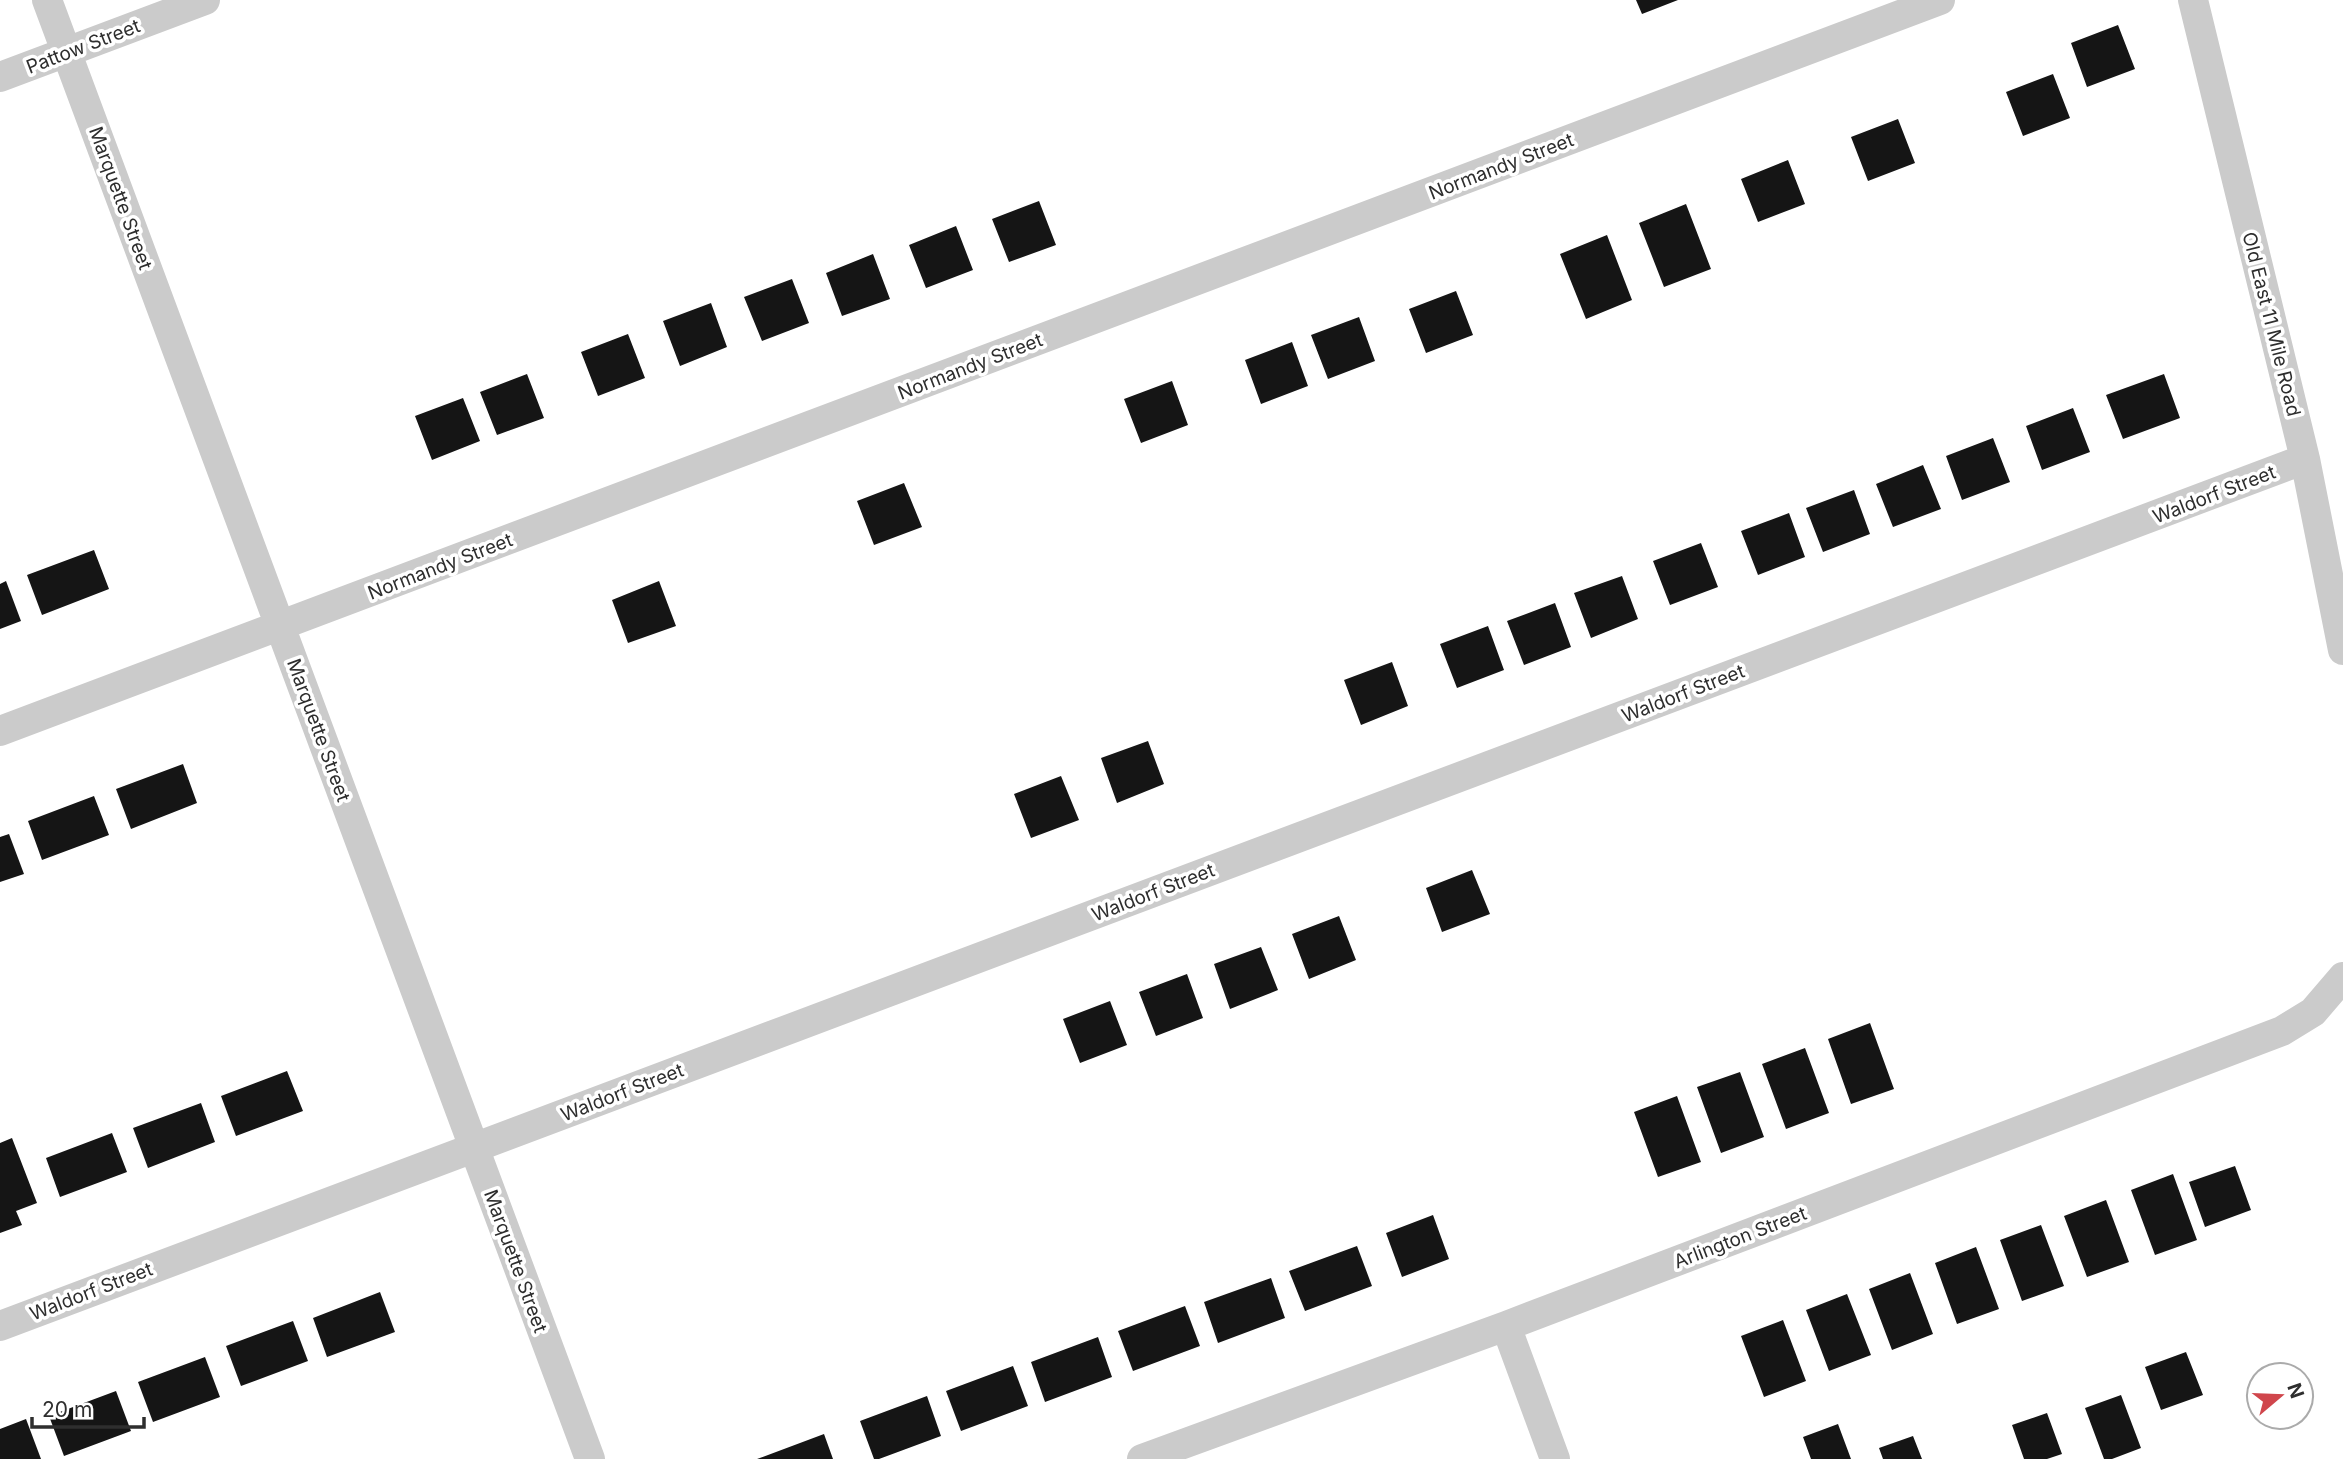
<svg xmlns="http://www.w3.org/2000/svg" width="2343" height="1459" viewBox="0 0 2343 1459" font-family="Inter,sans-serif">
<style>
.building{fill:#151515}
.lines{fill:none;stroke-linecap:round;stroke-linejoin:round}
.street{stroke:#cbcbcb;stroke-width:30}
.labels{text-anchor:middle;stroke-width:7;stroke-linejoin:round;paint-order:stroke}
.street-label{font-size:19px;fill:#2e2e2e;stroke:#fff}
</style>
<rect width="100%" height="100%" fill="#fff"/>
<path class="building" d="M1636,0H1678L1642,14Z
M2118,25L2135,69L2087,87L2071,43Z
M2053,74L2070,118L2023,136L2006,92Z
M1898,119L1915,163L1868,181L1851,137Z
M1788,160L1805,204L1758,222L1741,179Z
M1039,201L1056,245L1009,262L992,219Z
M1686,204L1711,269L1664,287L1639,223Z
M956,226L973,270L926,288L909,245Z
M1607,235L1632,300L1586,319L1560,254Z
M873,254L890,299L842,316L826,273Z
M792,279L809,323L762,341L744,297Z
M1456,291L1473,335L1426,353L1409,309Z
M711,303L727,347L680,366L663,321Z
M1359,317L1375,361L1328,379L1311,335Z
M628,334L645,378L598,396L581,352Z
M1292,342L1308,386L1261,404L1245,360Z
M527,374L544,418L497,435L480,392Z
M2164,374L2180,418L2123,439L2106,395Z
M1172,381L1188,425L1141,443L1124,399Z
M463,398L480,441L432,460L415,416Z
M2073,408L2090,452L2042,470L2026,426Z
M1993,438L2010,482L1962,500L1946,456Z
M1923,465L1941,509L1893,527L1876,484Z
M904,483L922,527L874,545L857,501Z
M1854,490L1870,534L1823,552L1806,508Z
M1789,513L1805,557L1758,575L1741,531Z
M1701,543L1718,587L1670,605L1653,561Z
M94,550L109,589L42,615L27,575Z
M1622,576L1638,619L1591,638L1574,593Z
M6,581L21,621L0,629V584Z
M659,581L676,626L628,643L612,600Z
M1555,603L1571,647L1524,665L1507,621Z
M1488,626L1504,670L1457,688L1440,644Z
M1392,662L1408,706L1361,725L1344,680Z
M1148,741L1164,784L1117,803L1101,758Z
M183,764L197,803L131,829L116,789Z
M1061,776L1079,820L1031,838L1014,794Z
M94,796L109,835L42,860L28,821Z
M9,834L24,874L0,882V837Z
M1472,870L1490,914L1442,932L1426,888Z
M1339,916L1356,960L1309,979L1292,934Z
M1261,947L1278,990L1230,1009L1214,964Z
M1187,974L1203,1018L1156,1036L1139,992Z
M1110,1001L1127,1045L1080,1063L1063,1019Z
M1870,1023L1894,1089L1851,1104L1828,1039Z
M1805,1048L1829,1113L1786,1129L1762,1064Z
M287,1071L303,1111L236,1136L221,1096Z
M1740,1072L1764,1137L1721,1153L1697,1087Z
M1677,1096L1701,1162L1658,1177L1634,1112Z
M201,1103L215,1142L148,1168L133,1128Z
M112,1133L127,1172L60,1197L46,1158Z
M12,1138L37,1203L16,1211L22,1225L0,1233V1143Z
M2235,1166L2251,1210L2205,1227L2189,1182Z
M2173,1174L2197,1240L2155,1255L2131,1190Z
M2106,1200L2129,1262L2087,1277L2064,1216Z
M1433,1215L1449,1259L1402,1277L1386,1233Z
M2041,1225L2064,1286L2022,1301L2000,1240Z
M1357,1246L1372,1286L1305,1311L1289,1271Z
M1976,1247L1999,1309L1957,1324L1935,1263Z
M1910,1273L1933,1334L1892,1350L1869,1289Z
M1271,1278L1285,1318L1218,1343L1204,1302Z
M380,1292L395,1332L327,1357L313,1318Z
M1847,1294L1871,1355L1829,1371L1806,1310Z
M1185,1306L1200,1346L1133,1371L1118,1331Z
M1783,1320L1806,1381L1764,1397L1741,1336Z
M293,1321L308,1361L241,1386L226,1346Z
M1098,1337L1112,1377L1045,1402L1031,1362Z
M2186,1352L2203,1395L2161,1410L2145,1367Z
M205,1357L220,1397L153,1422L138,1382Z
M1013,1366L1028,1406L961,1431L946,1391Z
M116,1391L131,1431L64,1456L49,1416Z
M2121,1395L2141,1448L2112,1459H2104L2085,1408Z
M927,1396L941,1436L879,1459H874L860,1421Z
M2047,1413L2062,1454L2047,1459H2024L2012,1425Z
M26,1419L41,1459H0V1429Z
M1838,1424L1851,1459H1811L1803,1437Z
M824,1434L833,1459H757Z
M1913,1436L1922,1459H1883L1879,1448Z"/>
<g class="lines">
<path class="street" d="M47,0L590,1459
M2193,0L2305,459L2343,650
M0,77L205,0
M0,731L1940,0
M0,1326L2305,459
M1506,1326L1555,1459
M1142,1459L1506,1326L2282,1031L2313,1012L2343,977"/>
</g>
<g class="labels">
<g class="street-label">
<text transform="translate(83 46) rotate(-21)" y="7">Pattow Street</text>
<text transform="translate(1501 166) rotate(-21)" y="7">Normandy Street</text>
<text transform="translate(121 198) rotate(70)" y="7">Marquette Street</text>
<text transform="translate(2272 324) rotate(76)" y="7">Old East 11 Mile Road</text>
<text transform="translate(970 366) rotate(-21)" y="7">Normandy Street</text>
<text transform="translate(2214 494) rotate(-21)" y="7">Waldorf Street</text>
<text transform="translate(440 566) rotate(-21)" y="7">Normandy Street</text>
<text transform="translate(1683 693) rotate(-21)" y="7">Waldorf Street</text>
<text transform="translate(319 730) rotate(70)" y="7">Marquette Street</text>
<text transform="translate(1153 892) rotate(-21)" y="7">Waldorf Street</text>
<text transform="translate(622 1092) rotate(-21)" y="7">Waldorf Street</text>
<text transform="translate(1740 1237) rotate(-21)" y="7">Arlington Street</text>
<text transform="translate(516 1261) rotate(70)" y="7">Marquette Street</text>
<text transform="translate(91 1291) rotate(-21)" y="7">Waldorf Street</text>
</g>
</g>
<g transform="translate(2280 1396) rotate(71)"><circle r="33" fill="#ffffff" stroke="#ababab" stroke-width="2"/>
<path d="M0-5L12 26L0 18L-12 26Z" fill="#d0464c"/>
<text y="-10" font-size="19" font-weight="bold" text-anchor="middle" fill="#2e2e2e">N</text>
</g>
<path d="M32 1417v10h112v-10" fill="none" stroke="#2e2e2e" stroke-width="3.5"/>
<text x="42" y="1417" font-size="21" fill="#2e2e2e" stroke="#ffffff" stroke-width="5" paint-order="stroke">20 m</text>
</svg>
